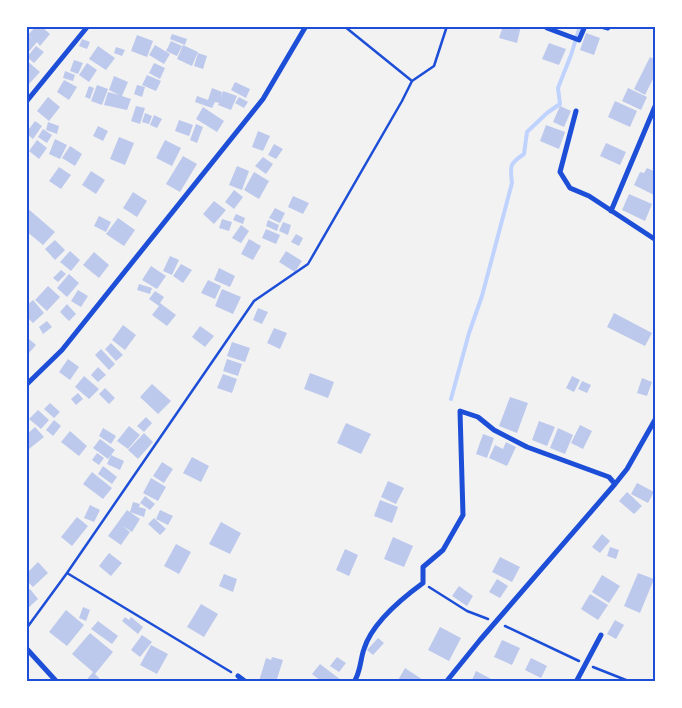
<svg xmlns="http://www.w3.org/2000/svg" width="682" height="708" viewBox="0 0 682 708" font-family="'Golos Text',sans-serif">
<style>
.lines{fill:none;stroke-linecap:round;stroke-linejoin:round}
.stream{stroke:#bfd3fe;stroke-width:4}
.building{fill:#bdc9ec}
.path{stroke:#1d4ed8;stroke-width:2.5}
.minor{stroke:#1d4ed8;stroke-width:5}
.neatline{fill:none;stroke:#1d4ed8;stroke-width:2}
</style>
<rect width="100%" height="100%" fill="#f2f2f2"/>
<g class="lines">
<path class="stream" d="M451,399L469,333L482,296L512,183C510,166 509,164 524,154L527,132L547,113L560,104L558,88L571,55L580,26"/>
</g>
<path class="building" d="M36,26H41L50,34L40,46L37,42L26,55V34L34,40L28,35Z
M503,26H521L517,43L499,38Z
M586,33L600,38L594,55L580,50Z
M172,34L187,39L185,45L170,39Z
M137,35L153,41L147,57L131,51Z
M82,39L90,42L87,49L79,46Z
M171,41L182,46L177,56L166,51Z
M549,43L566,49L559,65L542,59Z
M155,45L170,54L164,64L149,55Z
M183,45L198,52L192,66L177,59Z
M36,46L44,52L34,63L27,57Z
M98,46L115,58L106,70L89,59Z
M116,47L125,50L122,56L114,53Z
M198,53L207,56L203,69L194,66Z
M650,57L656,60V73L645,95L634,89Z
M26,60L40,72L28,85L26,84Z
M74,60L83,63L78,74L70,71Z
M87,63L97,70L89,82L79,75Z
M154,63L165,68L160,79L149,73Z
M65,71L75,75L73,81L63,78Z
M147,75L161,81L156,91L142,85Z
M114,76L128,82L122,96L131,99L127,110L104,105L108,92L119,95L109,90Z
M64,80L77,87L69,100L57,92Z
M235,82L250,89L246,98L231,90Z
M97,85L108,89L102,105L91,101Z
M137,85L145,87L142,97L134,94Z
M89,86L94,88L90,99L85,97Z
M212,88L222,92L221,98L223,91L237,96L231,110L218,105L219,103L215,102L212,108L195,102L197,96L208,100Z
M628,88L647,97L641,110L622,101Z
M48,97L60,107L49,121L37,111Z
M239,97L248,102L244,108L235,103Z
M615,101L637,111L630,127L608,117Z
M136,106L145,108L140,124L131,121Z
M560,106L571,111L564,127L553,122Z
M203,107L224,121L217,132L196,119Z
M145,113L152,116L149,124L142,122Z
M154,115L162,119L157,128L150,125Z
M179,120L193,125L189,136L175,131Z
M35,121L42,126L33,139L26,133Z
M48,122L59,126L57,134L46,130Z
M196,124L203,127L197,143L190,140Z
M546,125L565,132L559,149L540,141Z
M98,126L108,131L103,141L93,136Z
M43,129L52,135L47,143L38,137Z
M258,131L270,136L263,151L252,147Z
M119,137L134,143L125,165L110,159Z
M55,139L67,145L60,159L49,154Z
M37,140L47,148L39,159L29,151Z
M165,140L181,148L172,166L156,158Z
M606,143L626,152L620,165L600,156Z
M274,144L283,149L276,159L268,155Z
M70,146L82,154L75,166L62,158Z
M183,156L197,164L180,192L166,184Z
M263,157L273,164L266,174L255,166Z
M237,166L249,171L242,190L229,185Z
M59,167L71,175L61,189L49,181Z
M647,168L656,172V196L634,185L640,172L644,173Z
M91,171L105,180L96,194L82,185Z
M254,172L269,181L259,199L244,190Z
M234,190L243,197L234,209L225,202Z
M133,192L147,201L137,217L123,208Z
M629,194L652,204L645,221L622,210Z
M293,196L309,203L303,214L288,207Z
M214,201L226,210L214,224L203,214Z
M26,207L55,232L43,245L26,231Z
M275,208L285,213L280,223L269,218Z
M236,214L245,218L243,224L233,220Z
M99,216L111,222L106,232L94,226Z
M118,218L135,230L124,246L106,234Z
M222,219L232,222L229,231L219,228Z
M268,220L279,225L277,231L266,226Z
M283,222L291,225L288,235L279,231Z
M241,225L249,231L241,243L232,238Z
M266,229L280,235L276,244L262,238Z
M296,234L303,238L299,246L291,242Z
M249,239L261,246L253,260L241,254Z
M55,240L65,250L55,260L45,249Z
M70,251L80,260L71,271L60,262Z
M286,251L302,261L295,272L279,262Z
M94,252L109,265L99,278L83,265Z
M170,256L179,260L172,275L163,271Z
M181,264L192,270L183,283L173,276Z
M151,266L166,276L157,289L142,280Z
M219,268L235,276L230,287L214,280Z
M61,270L66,274L58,282L53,278Z
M69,274L79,283L67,297L57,288Z
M208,280L221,286L215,299L201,293Z
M139,284L152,288L150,294L137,290Z
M48,286L60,297L47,311L35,300Z
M222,289L241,297L233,314L215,306Z
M78,290L88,296L81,307L71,301Z
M155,291L164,297L160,303L176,315L167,326L152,315L159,306L149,299Z
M33,300L44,313L33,323L26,316V306Z
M67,304L76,314L69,321L60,312Z
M258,308L268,312L262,324L253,320Z
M614,313L652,333L645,346L607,327Z
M47,321L52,327L43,334L39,327Z
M123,325L136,335L125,350L112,340Z
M200,326L214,336L205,347L192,337Z
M274,328L287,333L280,349L267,343Z
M29,339L36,345L29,353L26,351V342Z
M232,342L250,348L245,362L227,356Z
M111,343L123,355L116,361L105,349Z
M101,349L115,364L109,370L95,355Z
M68,359L79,367L70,380L59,372Z
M227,359L242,364L238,376L223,371Z
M98,367L106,375L98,382L91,375Z
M310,373L334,382L328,398L304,389Z
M223,374L237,379L232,393L217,388Z
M84,376L99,389L89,399L75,387Z
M572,376L580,380L574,392L566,388Z
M642,378L652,382L647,396L637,393Z
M582,381L591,385L587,393L578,389Z
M152,384L171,401L158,414L140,397Z
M105,388L115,398L109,404L99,394Z
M78,393L83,399L76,405L71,399Z
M510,397L528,403L517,433L499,426Z
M50,403L60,412L54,418L44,409Z
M38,410L49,420L41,429L29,419Z
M146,417L152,423L144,432L137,426Z
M54,420L61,426L53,436L46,430Z
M539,421L555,427L547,446L532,440Z
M346,423L371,434L361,454L337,443Z
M580,425L592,431L583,449L571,443Z
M129,426L140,435L128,449L117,441Z
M35,427L44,437L29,449L26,446V435Z
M103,428L116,436L111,444L99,436Z
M558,428L573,435L565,454L550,448Z
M70,431L87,446L79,456L61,442Z
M144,433L153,442L138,459L128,450Z
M483,434L494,438L487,458L476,454Z
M100,439L115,450L108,459L93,448Z
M506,442L516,447L507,466L489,458L495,445L503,449Z
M97,453L104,458L99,465L92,460Z
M111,455L124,461L120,470L107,464Z
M192,457L209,466L201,482L183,473Z
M162,462L173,469L164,483L153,476Z
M103,466L117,477L112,484L98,474Z
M92,472L112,488L103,499L83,484Z
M151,478L166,487L158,501L143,493Z
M388,481L404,488L396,504L381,497Z
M637,483L654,492L648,503L631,494Z
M627,492L642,506L634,514L619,501Z
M145,496L155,504L150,510L140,503Z
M380,500L398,507L392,523L374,516Z
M133,502L140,504L139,507L146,509L144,517L130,512Z
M90,505L100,510L94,522L84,518Z
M127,510L140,519L132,532L123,526L130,532L121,545L108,536Z
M160,510L173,516L168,525L156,519Z
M77,517L88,526L72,546L61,537Z
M154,518L166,529L160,535L148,524Z
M221,522L241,533L230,554L209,544Z
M602,534L610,541L600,553L592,547Z
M393,537L413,546L404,567L384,559Z
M176,544L191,552L179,574L164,566Z
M610,547L619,550L616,559L607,556Z
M345,549L358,555L349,576L336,570Z
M109,553L122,563L111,576L99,566Z
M500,557L520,567L512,582L492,572Z
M38,562L48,573L33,587L26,580V574Z
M638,573L654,579L640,613L624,606Z
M224,574L237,579L233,592L219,586Z
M602,575L620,586L609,603L592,592Z
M497,579L508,586L500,598L489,592Z
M459,586L473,596L467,606L452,596Z
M30,589L38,599L26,610V592Z
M590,594L608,605L598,620L581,609Z
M201,604L218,614L204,637L187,627Z
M83,607L90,610L86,621L79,618Z
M66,610L84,625L67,646L49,632Z
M125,617L129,620L131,617L143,627L138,634L122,621Z
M615,620L624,625L616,639L607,634Z
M98,621L118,636L112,644L91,629Z
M440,627L461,638L449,661L428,650Z
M90,633L113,652L95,674L103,682H85L93,672L72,654Z
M142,635L152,642L140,657L131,650Z
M378,638L384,643L373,655L367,650Z
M502,640L520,648L512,665L494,657Z
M151,645L168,654L157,674L140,665Z
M272,657L283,660L276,682L259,681L266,658L271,660Z
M337,657L346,663L339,672L330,666Z
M531,658L547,666L541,678L525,670Z
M320,664L341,680L340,682H322L312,674Z
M405,668L426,682H397Z
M476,671L497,682H471Z"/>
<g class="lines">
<path class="path" d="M412,81L434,66L447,26
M67,573L231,672
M429,587L467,611L488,619
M505,626L579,661
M26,629L67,573L254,301L308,264L402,101L412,81L344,26
M593,667L631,682"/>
<path class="minor" d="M601,26L608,28L609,26
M547,28L579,40L585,26
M26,102L88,26
M576,111L560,172L570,188L589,196L656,240
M611,211L656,104
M26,385L62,350L263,99L306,26
M26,648L57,682
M238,676L246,682
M354,682C361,671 360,660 364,649C372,623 401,599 423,583V567L443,550L463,515L460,411L478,417L494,430L527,447L609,477L615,484
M446,682L480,640L615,484L627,469L656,418
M576,682L601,635"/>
</g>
<rect width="682" height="708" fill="none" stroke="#ffffff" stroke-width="55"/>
<rect x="28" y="28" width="626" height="652" class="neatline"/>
</svg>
